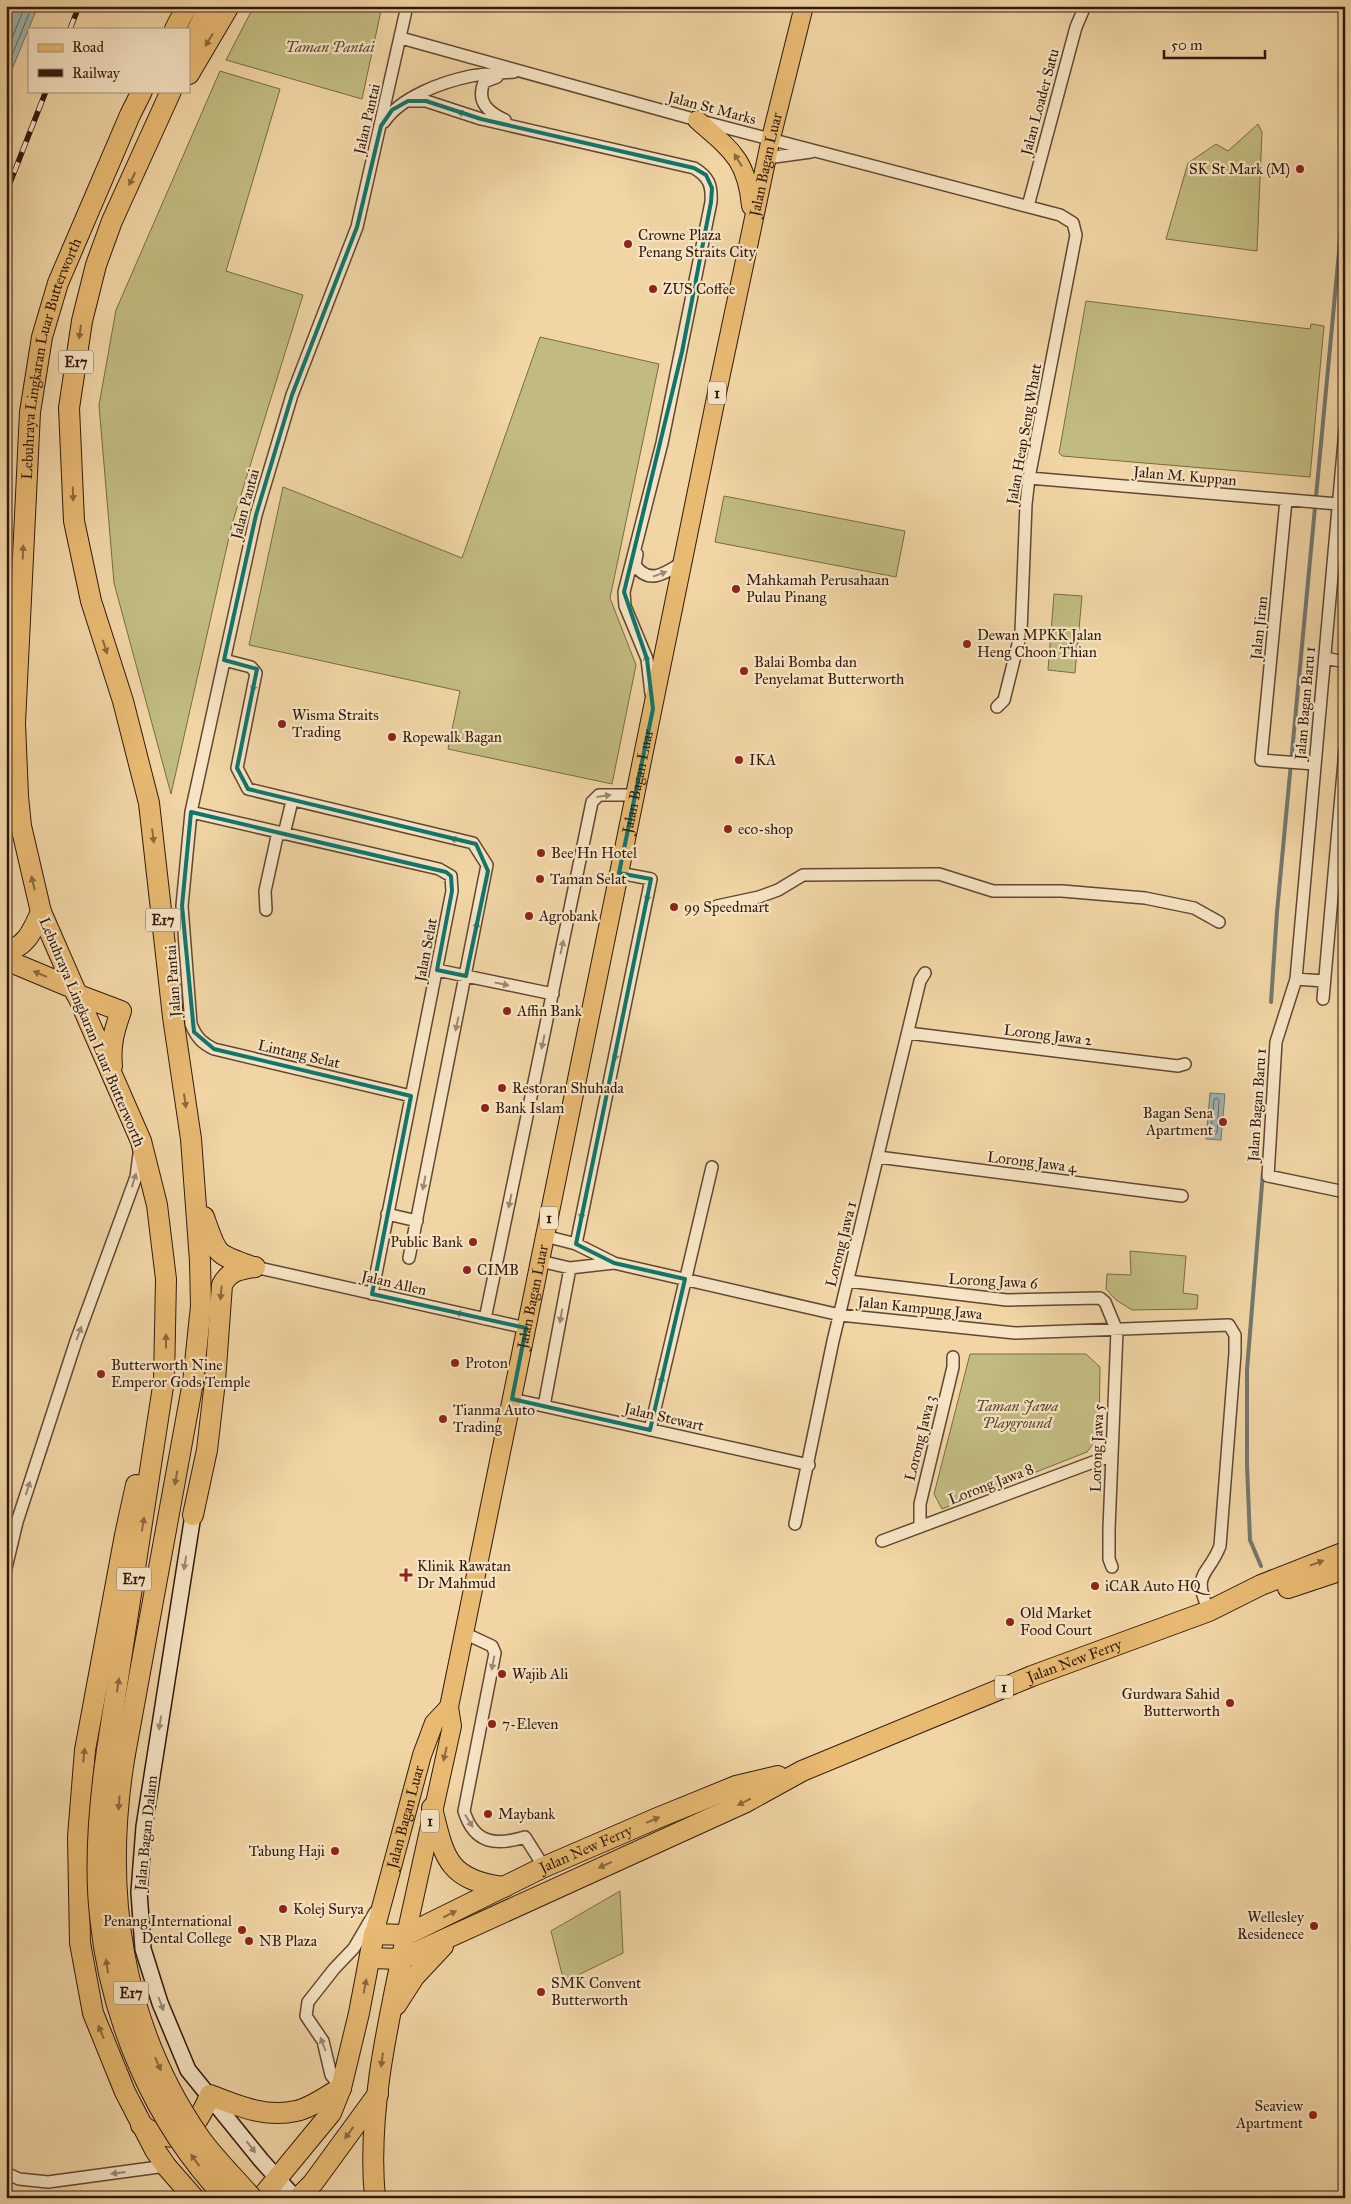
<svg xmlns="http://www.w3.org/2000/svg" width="1351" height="2204" viewBox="0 0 1351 2204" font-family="'IM FELL Great Primer',serif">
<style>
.green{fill:#c1bb81;stroke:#7a6a46}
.water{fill:#9fb6b1;stroke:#73776f}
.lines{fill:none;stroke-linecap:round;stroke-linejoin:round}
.shore{stroke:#68675e;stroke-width:1}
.stream{stroke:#73776f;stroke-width:4}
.street-casing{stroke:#624732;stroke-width:14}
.secondary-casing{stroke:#32180b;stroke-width:18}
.primary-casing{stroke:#32180b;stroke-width:20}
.highway-casing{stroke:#32180b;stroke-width:22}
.street{stroke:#f6e4c4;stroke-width:11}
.secondary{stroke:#f6e4c4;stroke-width:15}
.primary{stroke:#e8ba72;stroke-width:18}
.highway{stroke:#e8ba72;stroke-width:20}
.rail-casing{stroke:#32180b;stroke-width:5.5}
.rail{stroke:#f6e4c4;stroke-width:4;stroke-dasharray:11;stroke-linecap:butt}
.highway-bridge-casing{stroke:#32180b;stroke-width:22;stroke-linecap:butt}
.highway-bridge{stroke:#e8ba72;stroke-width:20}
.oneway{fill:#8d693e}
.oneway2{fill:#9e8871}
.marked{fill:none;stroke:#0f766e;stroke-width:4;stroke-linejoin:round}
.poi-dot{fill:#8f2418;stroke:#f6e4c4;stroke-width:2}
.labels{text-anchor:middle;stroke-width:4.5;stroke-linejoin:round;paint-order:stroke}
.shield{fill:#f6e4c4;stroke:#6d5542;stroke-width:1}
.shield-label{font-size:14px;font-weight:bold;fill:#32180b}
.park-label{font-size:15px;font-style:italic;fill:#5d492e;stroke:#f6e4c4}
.street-label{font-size:15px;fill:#32180b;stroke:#f6e4c4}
.poi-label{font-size:15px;fill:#32180b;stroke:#f6e4c4;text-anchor:start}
</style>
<rect width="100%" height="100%" fill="#f1d5a5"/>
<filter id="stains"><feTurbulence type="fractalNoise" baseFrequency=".004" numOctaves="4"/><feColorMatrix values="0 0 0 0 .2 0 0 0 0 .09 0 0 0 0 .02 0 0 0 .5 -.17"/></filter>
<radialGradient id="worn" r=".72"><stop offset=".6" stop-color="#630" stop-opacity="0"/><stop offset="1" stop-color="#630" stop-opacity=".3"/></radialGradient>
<path class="green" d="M254,6H382L362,99L226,60Z
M220,71L280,89L226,271L303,295L232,524L171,794L114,583L99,405L116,310Z
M1258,124L1262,132L1257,251L1166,239L1188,163L1216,144L1228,151Z
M1086,301L1310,329L1311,324L1324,326L1310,477L1062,456L1059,453Z
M540,337L659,364L610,598L636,665L612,784L448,749L460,691L249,645L283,487L462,558Z
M724,496L905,531L896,577L715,542Z
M1054,594L1082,596L1075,673L1048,670Z
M1130,1251L1186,1256L1183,1293L1198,1295L1197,1309L1132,1310L1116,1300L1106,1289L1107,1274L1131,1275Z
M970,1354H1086L1100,1367L1099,1436L1087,1452L942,1509L934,1494Z
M620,1891L623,1953L564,1982L551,1931Z"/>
<path class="water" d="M6,6H38L6,84Z
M1210,1093L1225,1094L1221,1140L1206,1139Z"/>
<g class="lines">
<path class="shore" d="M6,53L25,6
M6,70L32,6
M1217,1098L1219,1101L1217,1133L1214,1135L1211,1132L1214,1100Z"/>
<path class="stream" d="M1271,1002L1277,912L1345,188
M1261,1566L1250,1540L1247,1465V1370L1263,1172"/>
<g class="street-casing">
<path id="street" d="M407,6L357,227L292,395L256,515L191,812L182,906L191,1024C196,1037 202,1043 214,1049L411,1096
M401,38L697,120L1060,215L1073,223L1076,235L1029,478L1026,504L1021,632L1004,700L997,707
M497,77L484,82C476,102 488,112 505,120
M408,101H426L481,119L694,168C709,177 712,185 711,202L662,443L624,592L625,606L647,659L651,694
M384,122C401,97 442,82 471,76C485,73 500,73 514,72
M767,158L811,152
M1028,206L1076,27L1085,6
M1345,430L1296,979L1276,1042L1268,1176L1345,1192
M1029,478L1338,504
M1286,500L1261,760L1315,764
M637,554L635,565C649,586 667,572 683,562
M1325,658L1345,662
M224,660L251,667L256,673L237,768L248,789L473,843L487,865L409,1258
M191,812L439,869L451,876L452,891L372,1294
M284,834L292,801
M717,906L759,897L778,890L803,875L939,874L993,891H1062L1145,898L1194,908L1219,922
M266,910L265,891L278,832
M437,970L553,994
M1296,979L1324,981
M1323,999L1345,750
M908,1033L1178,1066L1185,1064
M878,1157L1182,1196
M387,1214L417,1221
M545,1236L576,1244L614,1263L840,1315L1015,1333L1229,1325L1235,1335V1353L1220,1546C1208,1577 1191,1572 1209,1611
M576,1244L651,879L619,873
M540,1261L570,1268L614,1263
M255,1267L526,1328
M848,1281L1007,1300L1100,1298L1105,1302L1117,1331L1109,1529V1559L1112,1567
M485,1319L592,802L599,795H635
M512,1399L809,1465
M544,1406L570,1268
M650,1430L712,1167
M795,1524L833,1341L920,981L925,973
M920,1527V1504L953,1367V1357
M882,1541L1112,1455
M6,1568L17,1522L76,1341L136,1177L139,1154
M464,1633L492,1646L495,1653L464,1811C474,1844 496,1846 525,1837L544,1867
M341,2088L331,2075L323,2041L306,2016L308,2002L334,1969L354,1948L375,1912
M6,2173L19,2179L48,2182L166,2166"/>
</g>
<g class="secondary-casing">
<path id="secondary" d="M193,1515L144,1827L139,1892L143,1949L160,2003L188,2070L261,2160L295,2198"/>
</g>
<g class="primary-casing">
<g id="primary">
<path d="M697,120C730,149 747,159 751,206"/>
<path id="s1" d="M374,1934L422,1755L434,1723L449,1707"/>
<path id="s2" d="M406,1935L452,1726L449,1707L718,388L771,138L804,6"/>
</g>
</g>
<g class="highway-casing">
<g id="highway">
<path d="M175,29L187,6"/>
<path d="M189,48L209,6"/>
<path d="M189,74L229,6"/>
<path d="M6,951C27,947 33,929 41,912"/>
<path d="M6,960L73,988"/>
<path d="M76,994L121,1011C114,1031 110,1045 112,1066"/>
<path d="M204,1217C218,1257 215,1253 253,1267"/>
<path d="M136,1485L125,1535L85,1750L78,1837L80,1943L93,2013L125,2092L155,2150L166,2166L194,2198"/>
<path d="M193,1515L207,1450L215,1381L222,1285C229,1271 240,1269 255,1267"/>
<path d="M1288,1588L1345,1569"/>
<path id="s3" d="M107,1750L164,1380L166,1279L157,1205L141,1141L41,912L21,826L18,796L15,723L30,412L42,337L58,283L130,115L142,91"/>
<path d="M125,1754L193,1382L201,1306L200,1261L191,1139L173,1017L149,803L123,701L91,601L74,521L69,408L82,321L96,265L112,221L171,91"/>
<path d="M432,1808C444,1857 447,1880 504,1887"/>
<path id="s4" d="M370,1958L401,1959L744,1803L802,1771L1032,1676L1209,1611L1261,1585L1345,1552"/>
<path d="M396,2005L414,1977L443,1946"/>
<path d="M141,2125C179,2151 195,2131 210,2095C238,2106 266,2118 296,2111C311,2108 328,2095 341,2088"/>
<path id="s5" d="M261,2198L331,2113L341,2088L359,2013L374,1934L406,1935L544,1867L655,1819L736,1786L778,1776"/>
<path d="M298,2198L313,2183L378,2094"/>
<path d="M375,2198C367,2116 387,2027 404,1947"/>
</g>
</g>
<use href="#street" class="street"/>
<use href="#secondary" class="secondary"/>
<use href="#primary" class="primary"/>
<use href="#highway" class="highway"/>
<g class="rail-casing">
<path id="rail" d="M70,29L79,6
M6,193L46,91"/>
</g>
<use href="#rail" class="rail"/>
<g class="highway-bridge-casing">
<path id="highway-bridge" d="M107,1750C99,1805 94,1861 100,1916C110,2019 154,2123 226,2198
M125,1754C102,1889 121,2024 200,2138C215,2159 235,2178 252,2198"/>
</g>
<use href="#highway-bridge" class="highway-bridge"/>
</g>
<defs><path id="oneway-solid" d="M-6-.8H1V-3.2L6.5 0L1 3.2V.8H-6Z" transform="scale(1.25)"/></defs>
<g class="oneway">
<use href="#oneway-solid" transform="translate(209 40) rotate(121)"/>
<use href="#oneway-solid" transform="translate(738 160) rotate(-122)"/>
<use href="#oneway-solid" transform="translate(132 179) rotate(115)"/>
<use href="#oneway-solid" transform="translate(80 332) rotate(98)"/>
<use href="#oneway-solid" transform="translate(73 494) rotate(88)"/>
<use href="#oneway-solid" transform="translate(23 552) rotate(-88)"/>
<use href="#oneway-solid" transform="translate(105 647) rotate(72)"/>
<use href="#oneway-solid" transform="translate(153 836) rotate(83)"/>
<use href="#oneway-solid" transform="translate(33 883) rotate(-104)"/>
<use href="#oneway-solid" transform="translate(40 974) rotate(-157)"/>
<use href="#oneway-solid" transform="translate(185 1101) rotate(82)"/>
<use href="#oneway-solid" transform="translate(221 1293) rotate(96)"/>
<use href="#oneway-solid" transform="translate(166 1341) rotate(-90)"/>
<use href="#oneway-solid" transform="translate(176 1478) rotate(100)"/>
<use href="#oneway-solid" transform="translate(143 1524) rotate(-81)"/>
<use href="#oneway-solid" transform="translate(1317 1563) rotate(-21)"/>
<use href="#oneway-solid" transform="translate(118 1685) rotate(-81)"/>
<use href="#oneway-solid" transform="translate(445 1754) rotate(103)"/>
<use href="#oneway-solid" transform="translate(84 1755) rotate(-84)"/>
<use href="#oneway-solid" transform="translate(744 1802) rotate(154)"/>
<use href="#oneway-solid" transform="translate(119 1803) rotate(94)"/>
<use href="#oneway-solid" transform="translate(653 1820) rotate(-23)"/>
<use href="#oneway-solid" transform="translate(605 1865) rotate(156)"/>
<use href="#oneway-solid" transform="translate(450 1914) rotate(-26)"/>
<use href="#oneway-solid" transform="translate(107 1966) rotate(-98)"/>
<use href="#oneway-solid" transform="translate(365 1986) rotate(-79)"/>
<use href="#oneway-solid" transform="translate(101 2032) rotate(-112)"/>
<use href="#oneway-solid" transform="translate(382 2060) rotate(97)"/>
<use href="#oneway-solid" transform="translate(158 2064) rotate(66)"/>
<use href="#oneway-solid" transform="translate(349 2133) rotate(126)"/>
<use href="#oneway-solid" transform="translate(195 2160) rotate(-126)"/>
</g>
<g class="oneway2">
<use href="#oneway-solid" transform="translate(464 114) rotate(-162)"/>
<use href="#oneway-solid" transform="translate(660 574) rotate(-20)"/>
<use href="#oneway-solid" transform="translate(647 661) rotate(-103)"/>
<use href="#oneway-solid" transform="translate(254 685) rotate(102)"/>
<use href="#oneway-solid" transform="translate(604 796) rotate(-8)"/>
<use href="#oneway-solid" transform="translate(457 840) rotate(-167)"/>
<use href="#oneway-solid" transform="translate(648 895) rotate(101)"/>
<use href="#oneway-solid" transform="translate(476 928) rotate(-78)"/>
<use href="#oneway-solid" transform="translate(562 947) rotate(-78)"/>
<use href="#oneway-solid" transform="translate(502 984) rotate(12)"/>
<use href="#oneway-solid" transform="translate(457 1024) rotate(102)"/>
<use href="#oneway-solid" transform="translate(543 1042) rotate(102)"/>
<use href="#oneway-solid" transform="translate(616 1054) rotate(102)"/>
<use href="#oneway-solid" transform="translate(134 1180) rotate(-73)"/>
<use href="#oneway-solid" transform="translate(424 1183) rotate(101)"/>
<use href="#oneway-solid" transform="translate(510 1201) rotate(102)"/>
<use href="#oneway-solid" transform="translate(582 1213) rotate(102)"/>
<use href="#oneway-solid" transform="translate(462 1314) rotate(-167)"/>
<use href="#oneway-solid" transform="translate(561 1316) rotate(100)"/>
<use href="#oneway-solid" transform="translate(79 1333) rotate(-70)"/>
<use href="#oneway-solid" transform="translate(661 1382) rotate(-77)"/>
<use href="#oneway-solid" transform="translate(28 1488) rotate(-72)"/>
<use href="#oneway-solid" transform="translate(185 1563) rotate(99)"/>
<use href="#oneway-solid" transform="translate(493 1663) rotate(101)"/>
<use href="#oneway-solid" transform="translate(160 1723) rotate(99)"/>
<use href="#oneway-solid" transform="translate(469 1821) rotate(58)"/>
<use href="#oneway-solid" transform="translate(161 2004) rotate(69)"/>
<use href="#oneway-solid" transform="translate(323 2044) rotate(-111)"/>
<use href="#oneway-solid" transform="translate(251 2147) rotate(52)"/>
<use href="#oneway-solid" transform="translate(118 2173) rotate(173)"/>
</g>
<path class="marked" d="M408,101H426L481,119L694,168L706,175L712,188L711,202L682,352L624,592L647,659L653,709L619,873L651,879L576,1244L614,1263L685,1279L650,1430L512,1399L526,1328L372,1294L411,1096L214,1049L194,1032L182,906L191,812L446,872L451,876L452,891L437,970L466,976L488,871L476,844L248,789L237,768L257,669L224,660L256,515L292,395L357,227L381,126L392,110Z"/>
<g class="poi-dot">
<circle cx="1300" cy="169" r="5"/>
<circle cx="628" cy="244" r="5"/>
<circle cx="653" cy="289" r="5"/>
<circle cx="736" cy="589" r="5"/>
<circle cx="967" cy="644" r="5"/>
<circle cx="744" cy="671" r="5"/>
<circle cx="282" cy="724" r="5"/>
<circle cx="392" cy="737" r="5"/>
<circle cx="739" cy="760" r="5"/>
<circle cx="728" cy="829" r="5"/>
<circle cx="541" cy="853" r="5"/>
<circle cx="540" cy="879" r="5"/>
<circle cx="674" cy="907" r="5"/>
<circle cx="529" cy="916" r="5"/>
<circle cx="507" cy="1011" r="5"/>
<circle cx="502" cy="1088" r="5"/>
<circle cx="485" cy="1108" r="5"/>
<circle cx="1223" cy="1122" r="5"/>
<circle cx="473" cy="1242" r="5"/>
<circle cx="467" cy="1270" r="5"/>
<circle cx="455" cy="1363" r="5"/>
<circle cx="101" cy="1374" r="5"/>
<circle cx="443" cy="1419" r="5"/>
<path d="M403.5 1567.5h5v5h5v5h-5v5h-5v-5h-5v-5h5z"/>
<circle cx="1095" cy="1586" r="5"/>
<circle cx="1010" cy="1622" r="5"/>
<circle cx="502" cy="1674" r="5"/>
<circle cx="1230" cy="1703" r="5"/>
<circle cx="492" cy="1724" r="5"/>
<circle cx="488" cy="1814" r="5"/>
<circle cx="335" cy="1851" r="5"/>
<circle cx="283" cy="1909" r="5"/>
<circle cx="1314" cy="1926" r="5"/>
<circle cx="242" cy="1930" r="5"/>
<circle cx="249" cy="1941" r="5"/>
<circle cx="541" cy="1992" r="5"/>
<circle cx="1313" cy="2115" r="5"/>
</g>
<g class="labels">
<g class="shield">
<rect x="58.5" y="350.5" width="35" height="23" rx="4"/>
<rect x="708" y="381.5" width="18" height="23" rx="4"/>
<rect x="145.5" y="908.5" width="35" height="23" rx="4"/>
<rect x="540" y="1206.5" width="18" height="23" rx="4"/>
<rect x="116.5" y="1567.5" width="35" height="23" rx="4"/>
<rect x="995" y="1675.5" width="18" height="23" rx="4"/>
<rect x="421" y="1809.5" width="18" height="23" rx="4"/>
<rect x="113.5" y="1981.5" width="35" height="23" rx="4"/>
</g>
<g class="shield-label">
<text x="76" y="367">E17</text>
<text x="717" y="398">1</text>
<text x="163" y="925">E17</text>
<text x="549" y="1223">1</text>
<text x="134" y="1584">E17</text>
<text x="1004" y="1692">1</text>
<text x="430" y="1826">1</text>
<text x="131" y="1998">E17</text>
</g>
<g class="park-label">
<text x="330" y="52">Taman Pantai</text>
<text x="1017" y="1411">Taman Jawa<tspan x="1017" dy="17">Playground</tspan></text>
</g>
<g class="street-label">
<text transform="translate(1040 102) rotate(-75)" y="5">Jalan Loader Satu</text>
<text transform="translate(712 108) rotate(15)" y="5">Jalan St Marks</text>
<text transform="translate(367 119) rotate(-77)" y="5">Jalan Pantai</text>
<text dy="5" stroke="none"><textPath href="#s2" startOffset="1808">Jalan Bagan Luar</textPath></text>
<text dy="5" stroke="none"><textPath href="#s3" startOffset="1425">Lebuhraya Lingkaran Luar Butterworth</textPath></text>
<text transform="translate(1024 434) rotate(-80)" y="5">Jalan Heap Seng Whatt</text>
<text transform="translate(1185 476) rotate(5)" y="5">Jalan M. Kuppan</text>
<text transform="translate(245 504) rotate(-75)" y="5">Jalan Pantai</text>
<text transform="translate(1259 628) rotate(-84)" y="5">Jalan Jiran</text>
<text transform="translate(1305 703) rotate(-85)" y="5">Jalan Bagan Baru 1</text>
<text dy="5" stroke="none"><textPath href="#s2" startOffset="1178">Jalan Bagan Luar</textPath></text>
<text transform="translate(426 950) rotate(-79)" y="5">Jalan Selat</text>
<text transform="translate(173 981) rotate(-94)" y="5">Jalan Pantai</text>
<text transform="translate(92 1032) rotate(67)" y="5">Lebuhraya Lingkaran Luar Butterworth</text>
<text transform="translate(1048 1035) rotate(7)" y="5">Lorong Jawa 2</text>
<text transform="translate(299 1054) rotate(13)" y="5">Lintang Selat</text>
<text transform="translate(1257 1105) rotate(-86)" y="5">Jalan Bagan Baru 1</text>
<text transform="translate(1032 1162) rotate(7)" y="5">Lorong Jawa 4</text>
<text transform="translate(841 1244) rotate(-76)" y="5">Lorong Jawa 1</text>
<text transform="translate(993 1281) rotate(3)" y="5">Lorong Jawa 6</text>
<text transform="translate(394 1283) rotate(13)" y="5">Jalan Allen</text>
<text dy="5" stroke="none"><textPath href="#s2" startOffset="652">Jalan Bagan Luar</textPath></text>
<text transform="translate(920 1308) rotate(6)" y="5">Jalan Kampung Jawa</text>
<text transform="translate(664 1417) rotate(13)" y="5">Jalan Stewart</text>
<text transform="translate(920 1438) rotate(-76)" y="5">Lorong Jawa 3</text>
<text transform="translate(1097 1448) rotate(-88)" y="5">Lorong Jawa 5</text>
<text transform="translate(991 1484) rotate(-21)" y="5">Lorong Jawa 8</text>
<text dy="5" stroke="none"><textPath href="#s4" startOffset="768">Jalan New Ferry</textPath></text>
<text dy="5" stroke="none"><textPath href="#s1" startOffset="121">Jalan Bagan Luar</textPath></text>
<text transform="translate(146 1833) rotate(-84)" y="5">Jalan Bagan Dalam</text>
<text dy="5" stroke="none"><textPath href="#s5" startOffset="526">Jalan New Ferry</textPath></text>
</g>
<g class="poi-label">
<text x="1290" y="174" text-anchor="end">SK St Mark (M)</text>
<text x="638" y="240">Crowne Plaza<tspan x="638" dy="17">Penang Straits City</tspan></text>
<text x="663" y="294">ZUS Coffee</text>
<text x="746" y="585">Mahkamah Perusahaan<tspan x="746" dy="17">Pulau Pinang</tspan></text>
<text x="977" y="640">Dewan MPKK Jalan<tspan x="977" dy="17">Heng Choon Thian</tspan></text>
<text x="754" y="667">Balai Bomba dan<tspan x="754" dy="17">Penyelamat Butterworth</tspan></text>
<text x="292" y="720">Wisma Straits<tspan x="292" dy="17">Trading</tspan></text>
<text x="402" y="742">Ropewalk Bagan</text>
<text x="749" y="765">IKA</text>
<text x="738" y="834">eco-shop</text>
<text x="551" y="858">Bee Hn Hotel</text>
<text x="550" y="884">Taman Selat</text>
<text x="684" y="912">99 Speedmart</text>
<text x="539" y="921">Agrobank</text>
<text x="517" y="1016">Affin Bank</text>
<text x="512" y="1093">Restoran Shuhada</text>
<text x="495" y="1113">Bank Islam</text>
<text x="1213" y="1118" text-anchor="end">Bagan Sena<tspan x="1213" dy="17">Apartment</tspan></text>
<text x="463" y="1247" text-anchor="end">Public Bank</text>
<text x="477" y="1275">CIMB</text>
<text x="465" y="1368">Proton</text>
<text x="111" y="1370">Butterworth Nine<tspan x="111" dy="17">Emperor Gods Temple</tspan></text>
<text x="453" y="1415">Tianma Auto<tspan x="453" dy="17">Trading</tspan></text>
<text x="417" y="1571">Klinik Rawatan<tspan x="417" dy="17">Dr Mahmud</tspan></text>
<text x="1105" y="1591">iCAR Auto HQ</text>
<text x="1020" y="1618">Old Market<tspan x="1020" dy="17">Food Court</tspan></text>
<text x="512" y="1679">Wajib Ali</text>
<text x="1220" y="1699" text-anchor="end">Gurdwara Sahid<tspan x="1220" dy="17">Butterworth</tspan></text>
<text x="502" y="1729">7-Eleven</text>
<text x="498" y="1819">Maybank</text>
<text x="325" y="1856" text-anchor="end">Tabung Haji</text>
<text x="293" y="1914">Kolej Surya</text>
<text x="1304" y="1922" text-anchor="end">Wellesley<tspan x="1304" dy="17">Residenece</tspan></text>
<text x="232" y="1926" text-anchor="end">Penang International<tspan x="232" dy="17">Dental College</tspan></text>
<text x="259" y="1946">NB Plaza</text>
<text x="551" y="1988">SMK Convent<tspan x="551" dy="17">Butterworth</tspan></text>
<text x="1303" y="2111" text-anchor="end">Seaview<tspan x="1303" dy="17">Apartment</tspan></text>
</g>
</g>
<rect width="1351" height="2204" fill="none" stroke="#f1d5a5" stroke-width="25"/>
<rect x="8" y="8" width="1336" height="2189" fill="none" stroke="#32180b" stroke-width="2.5"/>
<rect x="12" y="12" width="1326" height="2179" fill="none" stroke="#32180b"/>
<rect x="28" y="28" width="162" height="65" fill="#f6e4c4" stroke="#a8927a"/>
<rect x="38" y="44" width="25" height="8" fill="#e8ba72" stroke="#a8927a"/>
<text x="72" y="52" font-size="15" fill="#32180b">Road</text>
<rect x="38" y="69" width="25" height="8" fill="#32180b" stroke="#a8927a"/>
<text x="72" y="78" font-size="15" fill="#32180b">Railway</text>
<path d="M1164 50v8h101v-8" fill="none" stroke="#32180b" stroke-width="2.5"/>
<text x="1171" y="50" font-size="15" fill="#32180b" stroke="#f6e4c4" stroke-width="4" paint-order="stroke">50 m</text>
<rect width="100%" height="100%" filter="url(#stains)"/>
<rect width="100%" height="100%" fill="url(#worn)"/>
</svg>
